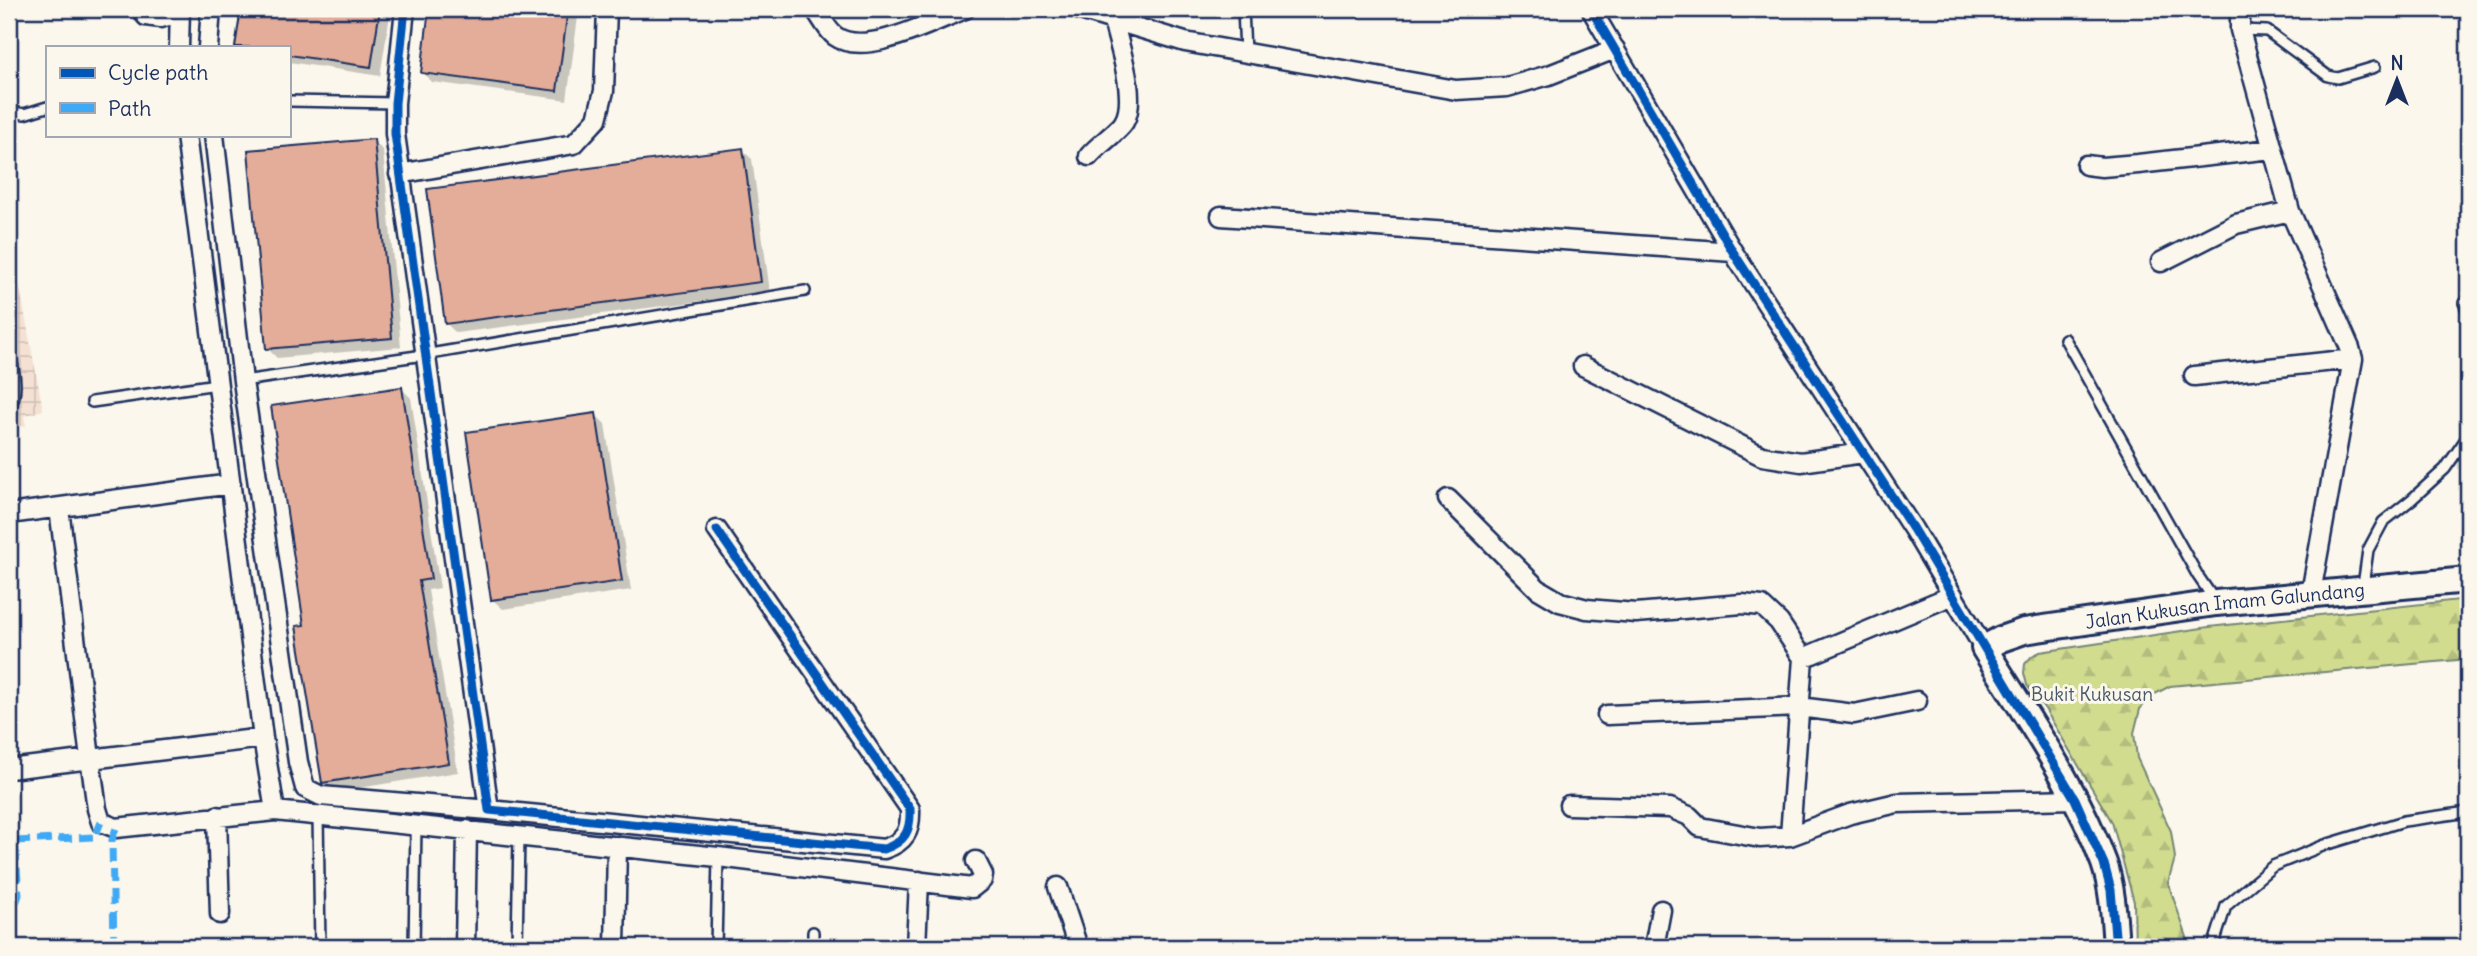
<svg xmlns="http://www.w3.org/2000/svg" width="2477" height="956" viewBox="0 0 2477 956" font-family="Delius,sans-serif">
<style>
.industrial{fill:url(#industrial-grid)}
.forest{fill:url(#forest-firs);stroke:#768676;stroke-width:2}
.shadow{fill:#0003}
.building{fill:#e3ad99;stroke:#1b2f5e;stroke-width:2}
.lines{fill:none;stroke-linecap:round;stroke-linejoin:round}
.lane-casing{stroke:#1b2f5e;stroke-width:14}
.street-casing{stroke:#1b2f5e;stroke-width:23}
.secondary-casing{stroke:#1b2f5e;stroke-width:30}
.lane{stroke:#fbf7ec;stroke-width:9}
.street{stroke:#fbf7ec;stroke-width:18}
.secondary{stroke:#fbf7ec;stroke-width:24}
.quiet{stroke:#3fa9f5;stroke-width:7;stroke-dasharray:14 7;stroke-linecap:butt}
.cycleway-casing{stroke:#fbf7ec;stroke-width:13}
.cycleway{stroke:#0057b8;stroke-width:9}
.labels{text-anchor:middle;stroke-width:6;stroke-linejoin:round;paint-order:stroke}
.street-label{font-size:19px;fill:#1b2f5e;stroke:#fbf7ec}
.park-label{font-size:19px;fill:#485a6a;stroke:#fbf7ec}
</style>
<defs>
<pattern id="industrial-grid" width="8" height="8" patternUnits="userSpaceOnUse" patternTransform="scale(1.75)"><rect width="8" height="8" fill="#f4e1d3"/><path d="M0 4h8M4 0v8" fill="none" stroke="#d1c1b8"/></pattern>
<pattern id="forest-firs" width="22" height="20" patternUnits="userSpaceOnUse" patternTransform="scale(1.75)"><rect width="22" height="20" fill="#d1dc8f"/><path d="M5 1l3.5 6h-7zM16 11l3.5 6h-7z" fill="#b3bd7e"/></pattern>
</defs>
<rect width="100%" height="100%" fill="#fbf7ec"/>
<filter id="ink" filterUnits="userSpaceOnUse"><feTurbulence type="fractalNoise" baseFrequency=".0143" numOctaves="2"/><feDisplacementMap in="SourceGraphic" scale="14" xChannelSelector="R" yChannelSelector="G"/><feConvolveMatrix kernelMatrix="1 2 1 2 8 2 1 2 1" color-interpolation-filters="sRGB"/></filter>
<g filter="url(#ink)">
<path class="industrial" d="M9,231L43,410L24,416L26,426L9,427Z"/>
<path class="forest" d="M2468,599V659L2170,686L2151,696L2140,709L2134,733L2137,758L2171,831L2175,858L2168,883L2187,937L2186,947H2135L2134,902L2112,822L2045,709L2027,685L2024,673L2025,664L2032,656L2040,652L2209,627Z"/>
<path class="shadow" d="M243,9H391L380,76L289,62V47H238L237,46Z
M431,9H579L567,100L432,82L422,72Z
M374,141L383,151L401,347L277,358L267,348Z
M742,150L752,159L770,292L456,333L446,323Z
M401,388L411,398L440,588L428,590L458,772L334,792L324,782L306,626Z
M595,414L605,424L631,590L503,609L493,600Z"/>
<path class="building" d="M241,9H380L371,67L289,55V47H235Z
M429,9H568L557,91L421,73Z
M374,139L392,338L266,349L248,150Z
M743,148L761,282L445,324L427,189Z
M402,387L431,579L419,581L449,763L322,783L296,626L304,625L271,406Z
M596,413L622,581L491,600L466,432Z"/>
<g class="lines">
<g class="lane-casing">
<path id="lane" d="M1243,9L1245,52
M2240,30L2267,31L2328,76L2338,78L2375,67
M289,101L395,103
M9,111L24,114L47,107
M2464,303L2468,312
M2065,339L2198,576L2215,601
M9,347C13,369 20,389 9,410
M243,381L424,355L805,291
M92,402L217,384
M2363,586L2368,550L2383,522L2412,499L2445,469L2468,436
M318,815L320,947
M414,947L416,825
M517,947L519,836
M716,947L718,857
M813,947V932
M2213,947L2226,906L2273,866L2325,845L2404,821L2468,812"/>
</g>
<g class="street-casing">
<path id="street" d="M141,9L146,16L161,18L179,13
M405,9L395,103V134L489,810L884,849C905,842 911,831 910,809L717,530
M815,9C821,17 827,30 835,36C865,58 933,21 965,9
M1077,9L1185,42L1456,90L1507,87L1549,75L1615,49
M1591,9L1733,252L1913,529L1984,648
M2240,9V30L2290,211L2350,348L2353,359L2311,593
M179,47L180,9
M208,47L211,9
M186,135L263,738L275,811
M214,135L243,381L298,762L305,788L321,796L489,810
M1089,156C1098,145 1120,130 1124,122C1138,99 1119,46 1113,20
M2086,165L2102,167L2138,164L2272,149
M399,174L574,144L597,119L604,91L607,9
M1221,216L1733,252
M2161,262L2236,224L2290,211
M1583,366L1762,456L1801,462L1863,453
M2194,376L2353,359
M1448,499L1538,589L1560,602L1587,609L1636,613L1742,604L1762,606L1779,622L1803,658L1790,836
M59,508L90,758L97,809L101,822L116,828L275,811L718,857L972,888L982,880L983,875L976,861
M9,514L231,484
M1803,658L1953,595
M1607,715L1799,707L1854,714L1917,701
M9,769L263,738
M1569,805L1670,808L1689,816L1700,827L1760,838L1790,836L1850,814L1897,803L2075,799
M217,816L220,914
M1058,887L1078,947
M465,947L467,830
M615,947L617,846
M916,947L919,881
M1654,947L1661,910"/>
</g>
<g class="secondary-casing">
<g id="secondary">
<path id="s1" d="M2116,947C2114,919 2113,889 2104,863C2076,786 2026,717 1984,648L2001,639L2024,631L2216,603L2468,580"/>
</g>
</g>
<use href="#lane" class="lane"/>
<use href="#street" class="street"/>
<use href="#secondary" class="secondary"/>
<path class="quiet" d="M9,922L19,895L15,841L95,837L101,822
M114,947L112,840L116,828"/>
<g class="cycleway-casing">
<path id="cycleway" d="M405,9L395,103V134L489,810L884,849C905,842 911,831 910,809L717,530
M1591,9L1733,252L1913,529L2075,799L2104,864L2111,890L2116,947"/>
</g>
<use href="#cycleway" class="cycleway"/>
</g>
</g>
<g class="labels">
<g class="street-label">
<text dy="7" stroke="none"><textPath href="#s1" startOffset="578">Jalan Kukusan Imam Galundang</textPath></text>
</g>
<g class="park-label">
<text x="2092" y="701">Bukit Kukusan</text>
</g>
</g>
<rect width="2477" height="956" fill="none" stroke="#fbf7ec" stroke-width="35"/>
<rect x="18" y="18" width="2442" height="921" fill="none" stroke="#1b2f5e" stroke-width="2.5" filter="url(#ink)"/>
<rect x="46" y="46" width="245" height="91" fill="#fbf7ec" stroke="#a1a7b3" stroke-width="2"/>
<rect x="60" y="68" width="35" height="10" fill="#0057b8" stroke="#a1a7b3" stroke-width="2"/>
<text x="108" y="80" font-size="21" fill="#1b2f5e">Cycle path</text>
<rect x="60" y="103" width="35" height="10" fill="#3fa9f5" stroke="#a1a7b3" stroke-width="2"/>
<text x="108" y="116" font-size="21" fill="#1b2f5e">Path</text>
<g transform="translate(2397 80)" stroke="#fbf7ec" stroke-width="5" paint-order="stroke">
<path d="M0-5L12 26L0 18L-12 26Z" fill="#1b2f5e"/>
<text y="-10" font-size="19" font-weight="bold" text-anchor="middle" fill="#1b2f5e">N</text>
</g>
</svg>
